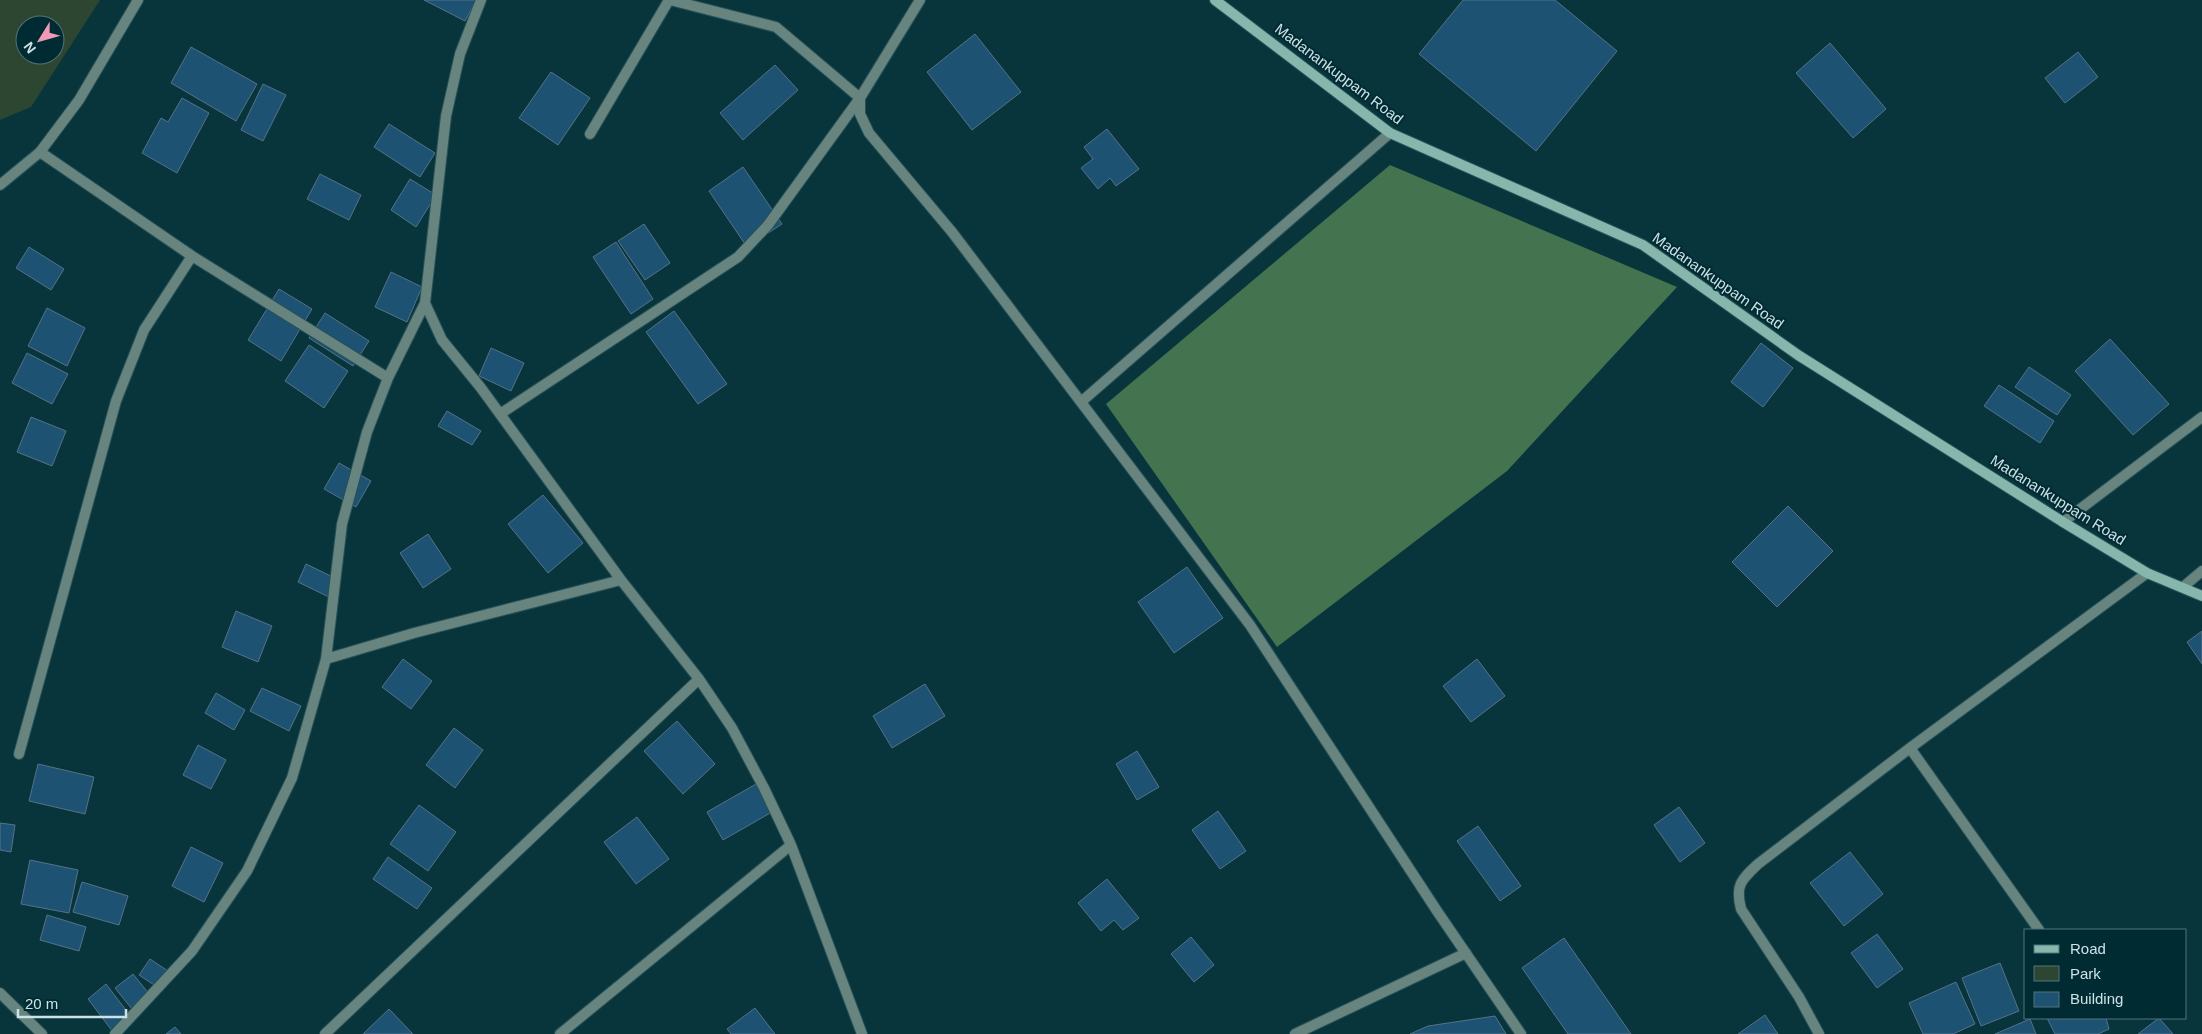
<svg xmlns="http://www.w3.org/2000/svg" width="2202" height="1034" viewBox="0 0 2202 1034" font-family="Arial,sans-serif">
<style>
.green{fill:#2c4632;fill-rule:evenodd}
.forest{fill:#44734f}
.building{fill:#1e5273;stroke:#557287}
.lines{fill:none;stroke-linecap:round;stroke-linejoin:round}
.service-casing{stroke:#275157;stroke-width:12}
.minor-casing{stroke:#275157;stroke-width:12}
.tertiary-casing{stroke:#275157;stroke-width:12}
.secondary-casing{stroke:#275157;stroke-width:12}
.service{stroke:#67857e;stroke-width:10}
.minor{stroke:#67857e;stroke-width:10}
.tertiary{stroke:#67857e;stroke-width:10}
.secondary{stroke:#86b6ac;stroke-width:10}
.labels{text-anchor:middle;stroke-width:4;stroke-linejoin:round;paint-order:stroke}
.street-label{font-size:15px;fill:#cce2e6;stroke:#002b32}
</style>
<rect width="100%" height="100%" fill="#08353c"/>
<path class="green" d="M0,0H100L31,107L0,120ZM25,25H55V55H25Z"/>
<path class="forest" d="M1390,165L1677,287L1507,471L1277,647L1106,404Z"/>
<path class="building" d="M424,0H476L465,21Z
M1463,0H1555L1617,51L1536,151L1419,54Z
M975,34L1021,92L972,130L927,72Z
M1830,43L1886,109L1853,138L1796,73Z
M191,47L257,84L236,121L171,83Z
M2078,52L2098,77L2065,103L2045,78Z
M775,65L798,90L743,140L720,113Z
M551,72L590,98L558,145L519,118Z
M263,84L286,95L263,141L241,130Z
M182,98L209,113L177,173L142,153L161,118L168,122Z
M389,124L435,153L420,177L374,147Z
M1107,129L1139,169L1116,186L1110,178L1098,189L1081,168L1093,159L1084,147Z
M743,167L782,224L747,247L709,191Z
M320,174L361,195L349,220L307,199Z
M410,179L436,195L416,227L391,210Z
M644,224L670,263L645,280L618,241Z
M616,242L653,299L631,314L593,257Z
M29,247L64,269L51,290L16,268Z
M391,272L422,287L407,322L375,307Z
M279,289L312,309L281,361L248,340Z
M47,308L85,328L67,366L28,346Z
M674,311L727,384L698,404L646,332Z
M325,313L369,341L353,366L309,338Z
M2110,339L2169,404L2133,435L2075,371Z
M1761,343L1793,368L1763,407L1731,382Z
M309,345L348,371L324,408L285,381Z
M491,348L524,363L511,391L479,376Z
M27,353L68,374L52,404L12,383Z
M2029,367L2071,395L2057,415L2015,387Z
M1999,385L2054,421L2040,443L1984,406Z
M447,411L481,431L472,445L438,426Z
M31,417L66,431L52,466L17,452Z
M339,463L371,481L356,507L324,489Z
M543,495L583,543L548,573L508,524Z
M1788,506L1833,551L1777,607L1732,562Z
M428,534L451,569L423,588L400,553Z
M306,564L339,580L331,598L298,582Z
M1187,567L1223,618L1174,653L1138,602Z
M236,611L272,626L258,662L222,647Z
M2202,631V664L2187,642Z
M403,659L432,681L411,709L382,687Z
M1477,659L1505,696L1471,722L1443,686Z
M925,684L945,716L892,748L873,716Z
M262,688L301,706L289,731L250,711Z
M216,693L245,710L234,730L205,713Z
M677,721L715,764L683,794L644,751Z
M454,728L483,750L455,788L426,765Z
M198,745L226,760L211,789L183,775Z
M1137,751L1159,787L1137,800L1116,764Z
M38,764L94,777L85,814L29,801Z
M756,784L772,812L723,840L707,812Z
M419,805L456,832L428,871L390,844Z
M1679,807L1705,843L1680,862L1654,825Z
M1218,811L1246,851L1220,869L1192,830Z
M637,817L669,859L636,884L604,842Z
M0,823L15,825L11,852L0,850Z
M1478,826L1521,886L1500,901L1457,841Z
M191,847L223,863L204,902L172,886Z
M1850,852L1883,894L1844,926L1810,883Z
M388,857L432,888L417,909L373,879Z
M30,860L78,870L69,913L21,904Z
M1107,879L1139,918L1123,930L1114,920L1101,931L1078,903Z
M82,882L128,896L119,925L73,912Z
M47,915L86,927L79,951L40,940Z
M1877,934L1903,969L1877,988L1851,953Z
M1191,937L1214,965L1194,982L1171,954Z
M1564,938L1631,1034H1568L1522,968Z
M150,959L171,973L160,989L139,975Z
M2000,963L2019,1011L1981,1026L1962,978Z
M133,974L154,1000L136,1014L115,988Z
M1956,982L1975,1024L1953,1034H1923L1909,1003Z
M106,984L132,1018L113,1032L88,999Z
M755,1008L775,1034H731L727,1029Z
M389,1009L413,1034H363Z
M1765,1015L1778,1034H1738Z
M1495,1016L1506,1034H1410L1428,1026Z
M2047,1018H2106L2109,1029L2098,1034H2055Z
M2159,1018L2173,1034H2138Z
M2030,1019L2036,1034H1995Z
M175,1027L181,1034H166Z"/>
<g class="lines">
<g class="service-casing">
<path id="service" d="M2183,587L2202,571"/>
</g>
<g class="minor-casing">
<path id="minor" d="M481,0L460,54L446,116L425,303L442,340L481,388L621,580L699,679L732,728L764,788L791,845L862,1034
M920,0L860,98V114L869,133L952,232L1250,625L1437,911L1521,1034
M590,134L669,0
M40,152L192,256L388,378
M1081,402L1390,133
M500,414L738,257L768,225L860,98L776,27L670,0
M2063,522L2202,417
M326,659L414,633L621,580
M1910,748L2039,930
M19,754L116,401L144,330L192,256
M0,993L42,1034
M115,1034L192,951L247,871L292,778L326,659L342,524L367,432L388,378L425,303
M325,1034L699,679
M560,1034L791,845
M1295,1034L1466,953
M1819,1034L1799,997L1741,909C1735,885 1741,880 1758,864L1910,748L2147,573"/>
</g>
<g class="tertiary-casing">
<path id="tertiary" d="M0,185L40,152L79,100L138,0"/>
</g>
<g class="secondary-casing">
<path id="secondary" d="M1215,0L1390,133L1643,245L1798,355L2063,522L2147,573L2202,596"/>
</g>
<use href="#service" class="service"/>
<use href="#minor" class="minor"/>
<use href="#tertiary" class="tertiary"/>
<use href="#secondary" class="secondary"/>
</g>
<g class="labels">
<g class="street-label">
<text transform="translate(1339 74) rotate(37)" y="5">Madanankuppam Road</text>
<text transform="translate(1718 281) rotate(35)" y="5">Madanankuppam Road</text>
<text transform="translate(2058 500) rotate(32)" y="5">Madanankuppam Road</text>
</g>
</g>
<rect x="2024" y="929" width="162" height="90" fill="#002b32" stroke="#52747a"/>
<rect x="2034" y="945" width="25" height="8" fill="#86b6ac" stroke="#52747a"/>
<text x="2070" y="954" font-size="15" fill="#cce2e6">Road</text>
<rect x="2034" y="966" width="25" height="15" fill="#2c4632" stroke="#52747a"/>
<text x="2070" y="979" font-size="15" fill="#cce2e6">Park</text>
<rect x="2034" y="992" width="25" height="15" fill="#1e5273" stroke="#52747a"/>
<text x="2070" y="1004" font-size="15" fill="#cce2e6">Building</text>
<g transform="translate(40 40) rotate(233)"><circle r="24" fill="#002b32" stroke="#52747a"/>
<path d="M0-4L9 19L0 12L-9 19Z" fill="#f09ab7"/>
<text y="-8" font-size="14" font-weight="bold" text-anchor="middle" fill="#cce2e6">N</text>
</g>
<path d="M18 1009v8h108v-8" fill="none" stroke="#cce2e6" stroke-width="2.5"/>
<text x="25" y="1009" font-size="15" fill="#cce2e6" stroke="#002b32" stroke-width="4" paint-order="stroke">20 m</text>
</svg>
